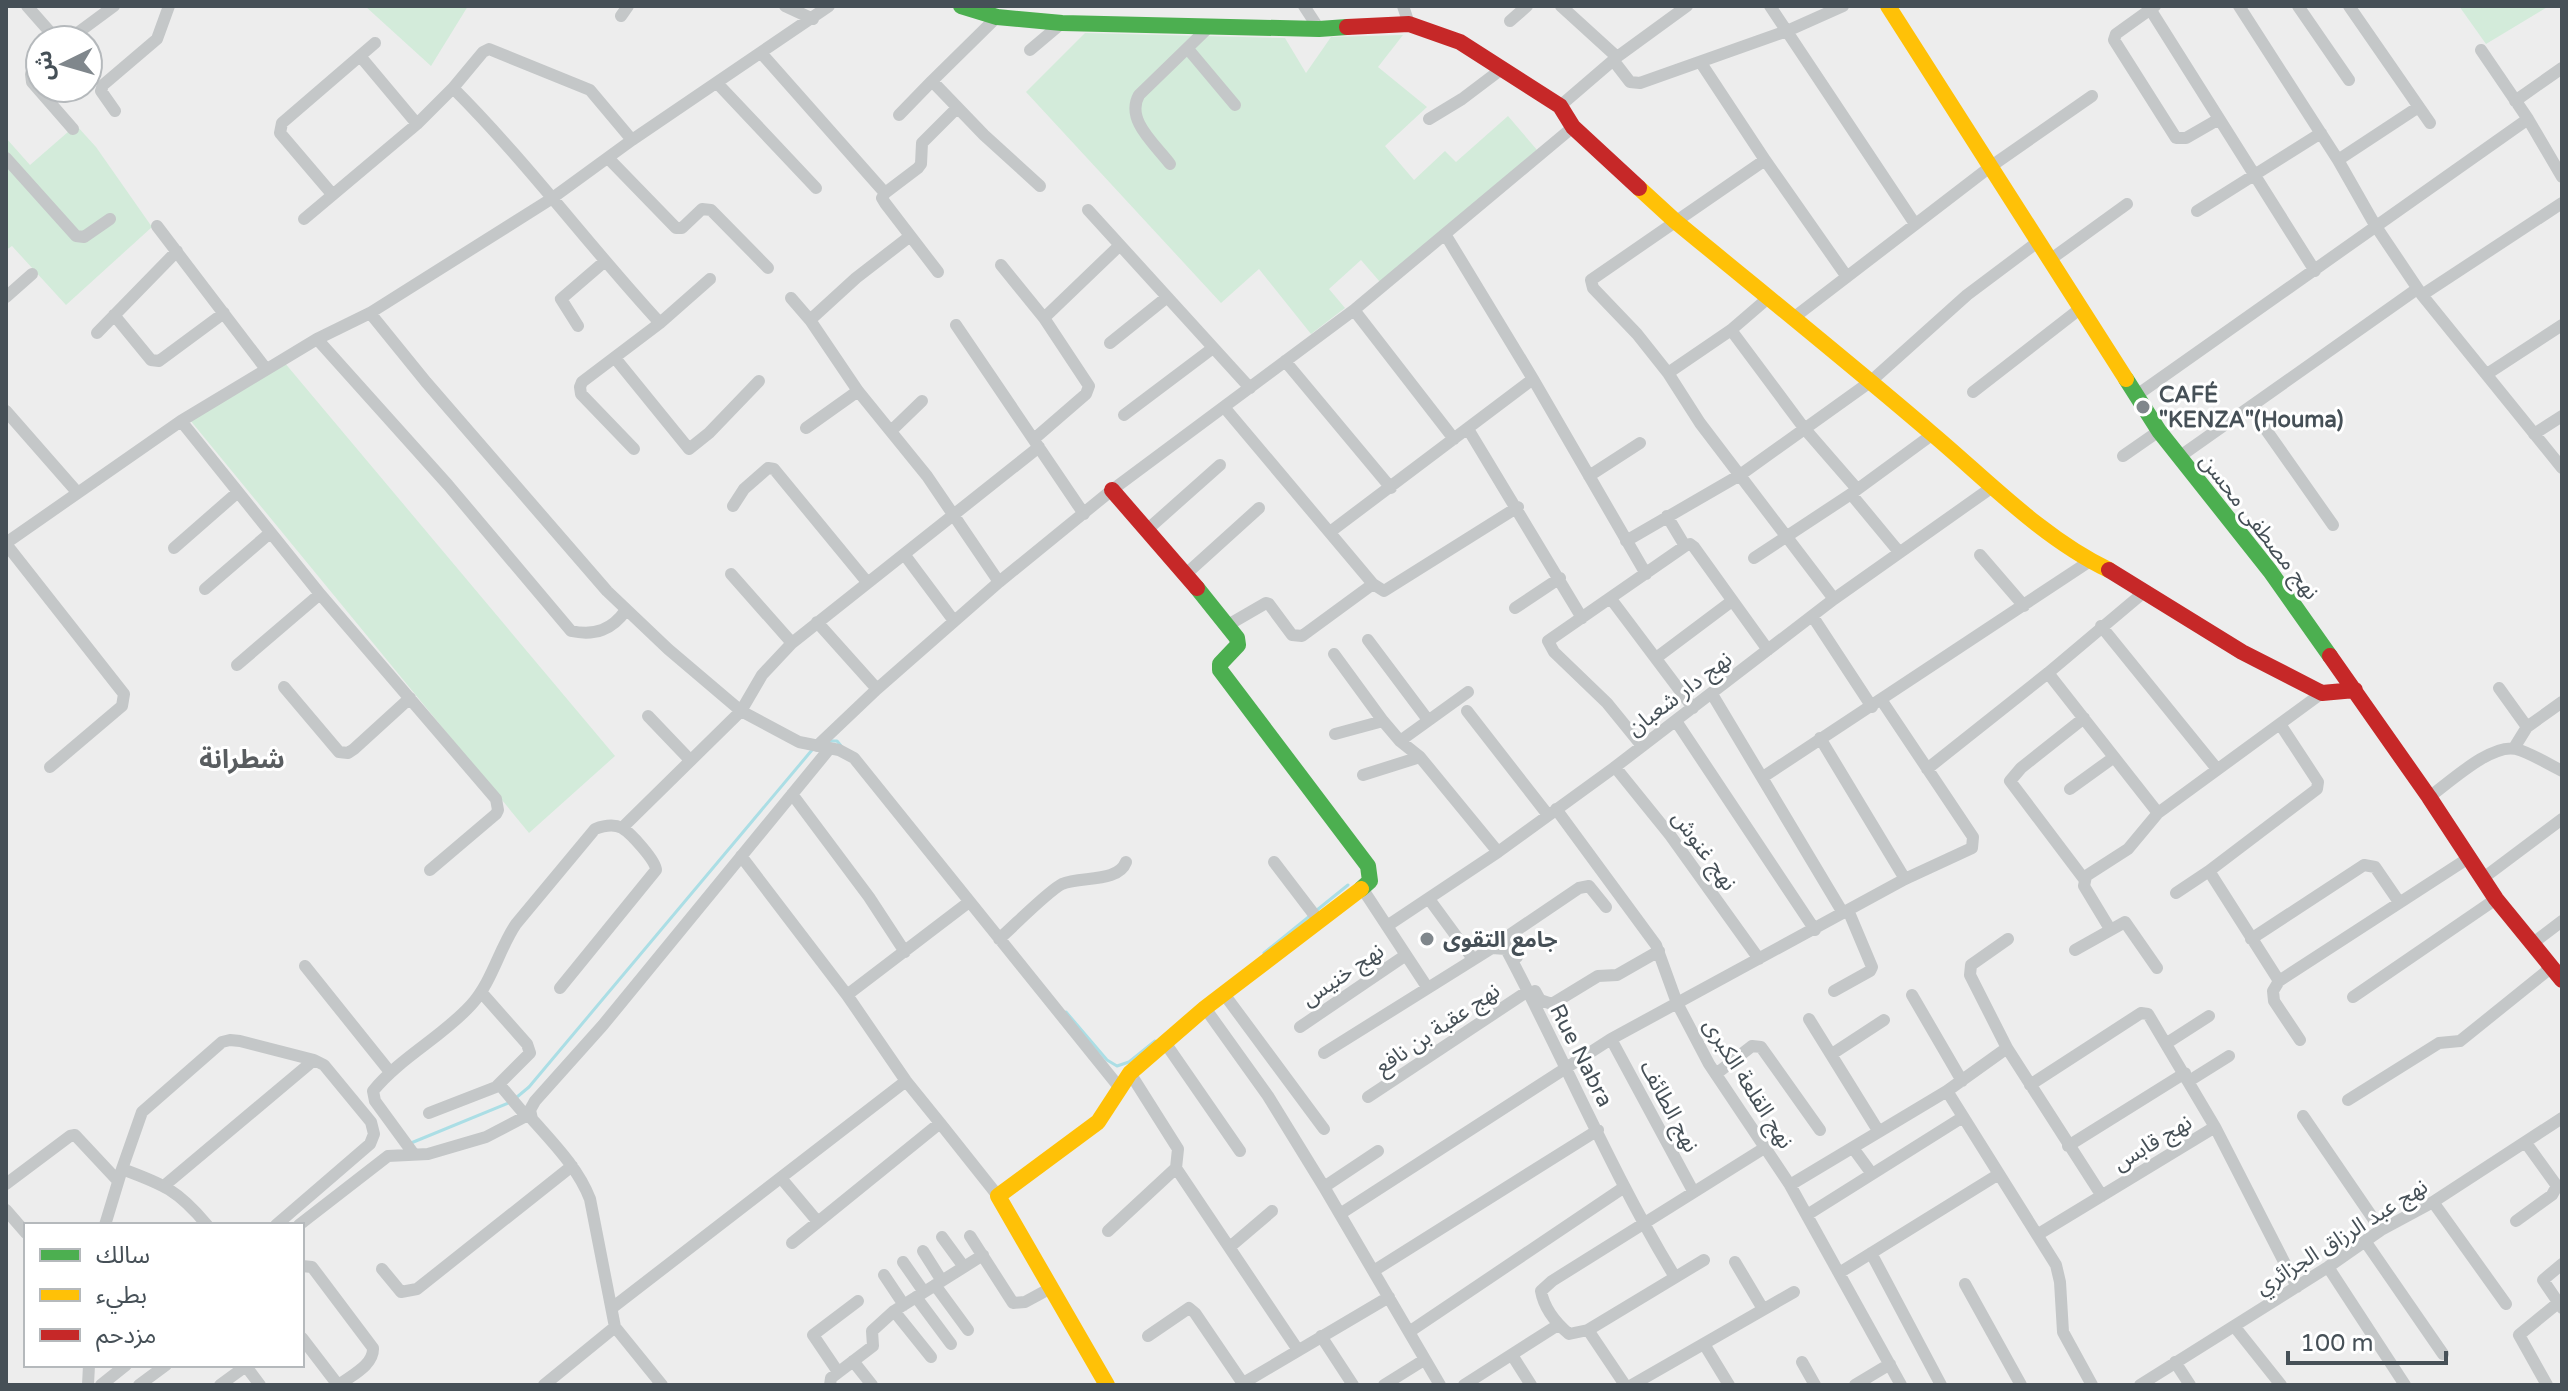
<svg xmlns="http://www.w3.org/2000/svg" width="2568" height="1391" viewBox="0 0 2568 1391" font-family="'Varela Round','Noto Sans Arabic',sans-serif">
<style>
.green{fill:#d3ebda}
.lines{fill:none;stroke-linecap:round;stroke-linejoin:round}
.stream{stroke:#abdee5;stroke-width:3}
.street{stroke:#c4c7c8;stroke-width:12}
.fast{stroke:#4caf50;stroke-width:16}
.slow{stroke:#ffc107;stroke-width:16}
.jam{stroke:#c62828;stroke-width:16}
.poi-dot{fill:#80878c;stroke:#fff;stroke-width:3}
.labels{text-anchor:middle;stroke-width:6;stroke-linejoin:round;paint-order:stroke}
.poi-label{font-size:22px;font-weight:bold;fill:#465057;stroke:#fff;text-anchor:start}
.street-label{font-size:22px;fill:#465057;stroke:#fff}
.quarter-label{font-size:26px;font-weight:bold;fill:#595d60;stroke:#fff}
</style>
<rect width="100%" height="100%" fill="#ededed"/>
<path class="green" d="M365,6H468L431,66Z
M2459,6H2549L2486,44Z
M1085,33L1285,38L1306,73L1331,37L1403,35L1378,67L1427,107L1385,146L1414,180L1445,151L1456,162L1508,116L1537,150L1380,282L1361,260L1329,289L1345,308L1311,334L1259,269L1221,303L1026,92Z
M76,125L96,147L152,227L66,305L12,246L6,250V138L30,165Z
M284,362L615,756L529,833L190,420Z"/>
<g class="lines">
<path class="stream" d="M829,741H837L842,747
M1317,910L1348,885
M1264,953L1311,915
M1066,1012L1107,1060L1117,1066L1129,1062L1155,1041
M517,1097L529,1087L812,750
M411,1143L511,1102"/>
<path class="street" d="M27,6L57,40
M785,6L813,19
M1304,6L1319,29
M1403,6L1409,24
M1561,6L1617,57
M1770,6L1915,224
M2155,6L2116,34L2114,40L2176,138H2186L2219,119
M2239,6L2338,160L2375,225L2422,295L2562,468
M2298,6L2349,80
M2349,6L2430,123
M2150,9L2315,271
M621,16L628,6
M997,17L932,81L984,135L1040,186
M1510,21L1527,6
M68,40L114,6
M1188,49L1235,105
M1030,50L1062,23
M2481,50L2528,119L2562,177
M762,54L885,193L882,198L885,203L938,272
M360,56L417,124
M1613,60L1630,82L1640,83L1787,31L1843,6
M1701,63L1765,160L1847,277
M40,65L31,74L32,82L73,129
M717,83L816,188
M2515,101L2562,68
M1560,106L1617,57L1687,6
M115,111L101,91L103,85L157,39L169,6
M899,115L932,81
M1429,119L1462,99L1503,68
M632,140L590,90L489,49L483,52L453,88C527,162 589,246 660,323
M6,158L76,236L84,237L110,219
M608,158L676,228H682L702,209L711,210L768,268
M2338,160L2417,108
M1170,164C1155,144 1125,120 1139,95L1209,27
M885,193L918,168L921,164L922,143L957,108
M332,194L280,133L282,123L375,43
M1088,210L1250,388
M2197,211L2321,133
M304,219L417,124L453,88
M157,226L266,369
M1445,234L1533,379L1646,574
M2051,259L2127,204
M1001,265L1044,318L1089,386L1086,394L1034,439
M2422,295L2562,203
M6,297L32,274
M791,298L810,320L858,391L927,476L999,582
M1767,299L1731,330L1668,373L1700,423L1834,599
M1354,310L1454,439
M370,313L426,382L607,591L668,649L741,711L799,742L839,750L854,758L1119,1087
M114,315L151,360L159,361L224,313
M1044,318L1119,246
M1792,319L1990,167L2092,96
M810,320L856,278L909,237
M956,325L1084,514
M578,326L561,299L604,262
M1731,330L1804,428L1857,489
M97,333L177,251
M317,339L448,485L571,631C595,636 612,630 626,610
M1110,343L1166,298
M615,358L689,449L709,433L759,381
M1285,361L1391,488
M1668,373L1637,334L1593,288L1591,280L1765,160
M2487,374L2562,325
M1973,392L2081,308
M2137,395L2528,119
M1224,407L1373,584L1384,591L1518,507
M2250,407L2333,525
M6,411L77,492
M1124,415L1213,348
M181,421L320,594L496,799L498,810L496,814L430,870
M806,428L858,391
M1468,429L1582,618
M892,430L922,401
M2534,434L2562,416
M634,449L581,394L580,387L582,382L660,323L710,279
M2123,456L2159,431
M2179,457L2417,289
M1589,476L1640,443
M1851,494L1899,552
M733,506L744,489L768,468L774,469L867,582
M1667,516L1685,546L1690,544L1694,547L1768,650
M1148,529L1220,465
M1330,532L1533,379
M1626,541L1740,475L1870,382L1967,295L2039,241
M6,543L181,421L317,339L370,313L551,199L632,140L829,6
M6,544L124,694L122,706L50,767
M174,548L238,492
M904,554L954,621
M1980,555L2024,606
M1754,558L1851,494L1933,434
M731,574L792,643
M1186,574L1259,508
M205,589L270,533
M1611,599L1693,708
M1515,608L1560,578
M1813,617L1872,707
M817,622L877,689
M1228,625L1266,603L1269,604L1292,635L1302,636L1373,584
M2101,626L2217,769
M1368,640L1428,720
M1334,654L1383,721L1400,741L1420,757L1498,852
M1656,658L1732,601
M237,665L320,594
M2048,673L2158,813
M284,687L339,752L348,753L354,749L410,698
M2499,688L2527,727
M1712,694L1843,913
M1467,711L1548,815
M648,716L690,760
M1676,721L1815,930
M1335,734L1383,721
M1820,738L1905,879
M1400,741L1468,692
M817,746L877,689L999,582L1112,490L1354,310L1573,127
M1642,746L1607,703L1554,652L1548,641L1685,546
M2514,748L2527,727L2562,702
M1615,767L1670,835L1759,959
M1927,769L2048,673L2143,593
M1363,775L1420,757
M1763,777L2090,561
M2070,789L2113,758
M792,794L869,897L905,952
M2429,797C2449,783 2491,743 2516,749C2531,753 2548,764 2562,771
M1556,809L1656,945L1677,1003L1709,1064L1790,1185L1901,1385
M622,828L741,711L762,675L792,643L1039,447
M741,856L847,995
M1274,862L1319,921
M2084,879L2010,781L2021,768L2084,718
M2482,879L2562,819
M1362,888L1427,987
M2176,893L2209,871
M1429,899L1473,959
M1387,926L1498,852L1615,767L1834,599L1991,488
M2110,929L2084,886L2086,876L2128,849L2158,813L2322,693
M999,939C1013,927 1048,891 1062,884C1081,876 1118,883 1126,862
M2008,939L1971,965L1970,975L2007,1048L2102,1196
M2251,939L2364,865L2375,867L2399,902
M2533,943L2562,921
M2075,950L2125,922L2157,968
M1517,957L1511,944V934L1579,888L1589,886L1606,907
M305,966L390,1072
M2279,981L2209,871L2317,789L2318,782L2280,724
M1535,991L1540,1000L1552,1004L1598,976L1617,975L1659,951
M1834,991L1870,971L1872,967L1848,910
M1224,994L1324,1129
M1912,995L1962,1081
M2353,997L2496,899
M1205,1008L1268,1096L1324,1187L1440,1385
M1809,1019L1879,1132
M1300,1027L1406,955
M1611,1039L1693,1191
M2300,1040L2274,1001L2273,991L2279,981L2467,859
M2167,1043L2209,1016
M1166,1044L1240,1151
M1324,1053L1492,948L1506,949C1564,1058 1611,1172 1675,1277
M1832,1054L1884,1020
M1130,1073L1178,1149L1176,1168L1298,1350
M1716,1074L1752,1046L1761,1047L1820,1130
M2189,1081L2229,1056
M499,1084L526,1116
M2030,1085L2141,1013L2148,1014L2215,1127L2297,1287
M1947,1091L2056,1265L2060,1282L2063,1332L2092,1385
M1368,1097L1528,991
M2348,1100L2439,1043L2460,1041L2552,967
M429,1113L496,1087L530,1053L527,1044L481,992
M2303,1116L2381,1230
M940,1123L906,1081L847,995L969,902
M2068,1146L2185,1073
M1853,1148L1872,1174
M413,1153L375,1101L373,1091C401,1057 442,1037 471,1005C492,982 499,949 516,924L595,829C603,826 614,824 622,828C631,833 656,861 656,870L560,988
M122,1169L142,1112L222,1042L230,1040L240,1041L314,1060L324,1065L371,1122L374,1134L370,1144L276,1225
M781,1178L818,1222
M6,1184L70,1136L75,1135L118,1181
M165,1185L314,1060
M1790,1185L1947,1091L2007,1048
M1324,1187L1378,1151
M2433,1202L2506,1304
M6,1210L26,1233
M1340,1214L1611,1039L1905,879L1972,848L1973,837L1882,701
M1807,1215L1963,1117
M2516,1221L2552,1195L2557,1186L2526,1143
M105,1225L122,1169C163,1184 178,1190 207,1225
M299,1225L388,1156L428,1154L486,1137L530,1114
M1108,1231L1176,1168
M2037,1235L2215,1127
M970,1236L1013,1303L1025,1302L1049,1289
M942,1237L964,1267
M2365,1241L2443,1354
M792,1243L940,1123L998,1196
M1231,1246L1272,1211
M923,1251L942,1281
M1871,1253L1941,1385
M1704,1260L1588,1330L1569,1334C1556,1323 1544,1308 1541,1291L1552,1281L1766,1147
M903,1262L924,1292
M1735,1262L1763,1309
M2562,1264L2543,1280L2562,1308
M302,1266L312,1267L373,1348C374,1365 352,1375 339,1385
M2328,1267L2405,1385
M382,1269L401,1292L417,1289L572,1166
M1375,1270L1598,1130
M1839,1273L1999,1174
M884,1275L904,1305
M1965,1284L2021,1385
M935,1285L968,1330
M916,1297L951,1344
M612,1308L906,1081
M894,1311L931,1357
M2234,1326L2281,1385
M1588,1330L1625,1385
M1409,1332L1623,1188
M1148,1336L1189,1308L1195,1313L1244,1385
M1321,1336L1353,1385
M302,1338L338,1385
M1704,1344L1729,1385
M1512,1355L1531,1385
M853,1361L872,1385
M1802,1362L1815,1385
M2175,1362L2190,1385
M245,1365L260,1385
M838,1372L813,1335L858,1301
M88,1385L89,1365
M101,1385L126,1365
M139,1385L166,1365
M220,1385L246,1366
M544,1385L615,1327
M662,1385L615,1327L590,1199C578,1168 554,1144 532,1119L530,1110L535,1101L603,1025L830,748
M830,1385L831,1378L873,1346L872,1331L894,1311L983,1255
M1240,1385L1389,1297
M1384,1385L1424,1360
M1464,1385L1558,1325
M1632,1385L1794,1292
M1855,1385L1890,1364
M2140,1385L2328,1267L2381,1230L2433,1202L2562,1118
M2547,1385L2519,1335L2558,1303"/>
<path class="fast" d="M961,6L997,17L1062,23L1319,29L1347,27
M2126,379L2159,431L2270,571L2330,656
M1197,588L1237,638L1238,645L1220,664V670L1368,866L1370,881L1361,889"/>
<path class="slow" d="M1888,6L2126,379
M1639,188L1675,221C1760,291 1846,360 1930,432C1986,479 2042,538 2109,570
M1107,1385L998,1196L1098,1122L1130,1073L1205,1008L1361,889"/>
<path class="jam" d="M1347,27L1409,24L1460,42L1560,106L1573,127L1639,188
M1112,490L1197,588
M2109,570L2242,652L2322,693L2355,690
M2330,656L2429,797L2496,899L2562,980"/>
</g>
<g class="poi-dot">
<circle cx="2143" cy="407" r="8"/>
<circle cx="1427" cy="939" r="8"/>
</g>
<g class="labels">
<g class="poi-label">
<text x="2159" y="402">CAFÉ<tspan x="2159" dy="25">"KENZA"(Houma)</tspan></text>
<text x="1443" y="947">جامع التقوى</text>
</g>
<g class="street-label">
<text transform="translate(2260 526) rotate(52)" y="8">نهج مصطفى محسن</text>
<text transform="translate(1679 693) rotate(-37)" y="8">نهج دار شعبان</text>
<text transform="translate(1705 850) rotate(54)" y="8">نهج غنوش</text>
<text transform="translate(1342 974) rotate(-34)" y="8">نهج خنيس</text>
<text transform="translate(1437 1028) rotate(-34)" y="8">نهج عقبة بن نافع</text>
<text transform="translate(1582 1055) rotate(63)" y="8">Rue Nabra</text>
<text transform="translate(1749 1083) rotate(58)" y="8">نهج القلعة الكبرى</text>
<text transform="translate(1670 1106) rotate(62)" y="8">نهج الطائف</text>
<text transform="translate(2152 1142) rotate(-31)" y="8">نهج قابس</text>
<text transform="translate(2341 1236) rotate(-32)" y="8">نهج عبد الرزاق الجزائري</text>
</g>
<g class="quarter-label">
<text x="242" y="768">شطرانة</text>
</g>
</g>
<rect width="2568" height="1391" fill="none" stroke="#465057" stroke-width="16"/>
<rect x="24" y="1223" width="280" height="144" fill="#ffffff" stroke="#b5b9bc" stroke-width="2"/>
<rect x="40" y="1249" width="40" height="12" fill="#4caf50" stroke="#b5b9bc" stroke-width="2"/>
<text x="96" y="1263" font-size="24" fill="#465057">سالك</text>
<rect x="40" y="1289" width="40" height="12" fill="#ffc107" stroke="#b5b9bc" stroke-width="2"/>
<text x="96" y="1303" font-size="24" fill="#465057">بطيء</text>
<rect x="40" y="1329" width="40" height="12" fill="#c62828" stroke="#b5b9bc" stroke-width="2"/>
<text x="96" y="1343" font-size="24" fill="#465057">مزدحم</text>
<g transform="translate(64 64) rotate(265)"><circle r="38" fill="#ffffff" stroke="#b5b9bc" stroke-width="2"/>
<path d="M0-6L14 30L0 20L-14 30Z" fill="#80878c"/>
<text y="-12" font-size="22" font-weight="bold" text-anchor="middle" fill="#465057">ش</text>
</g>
<path d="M2288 1351v12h158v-12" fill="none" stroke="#465057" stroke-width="4"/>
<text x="2300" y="1351" font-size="24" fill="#465057" stroke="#ffffff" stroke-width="6" paint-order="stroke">100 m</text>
</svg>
